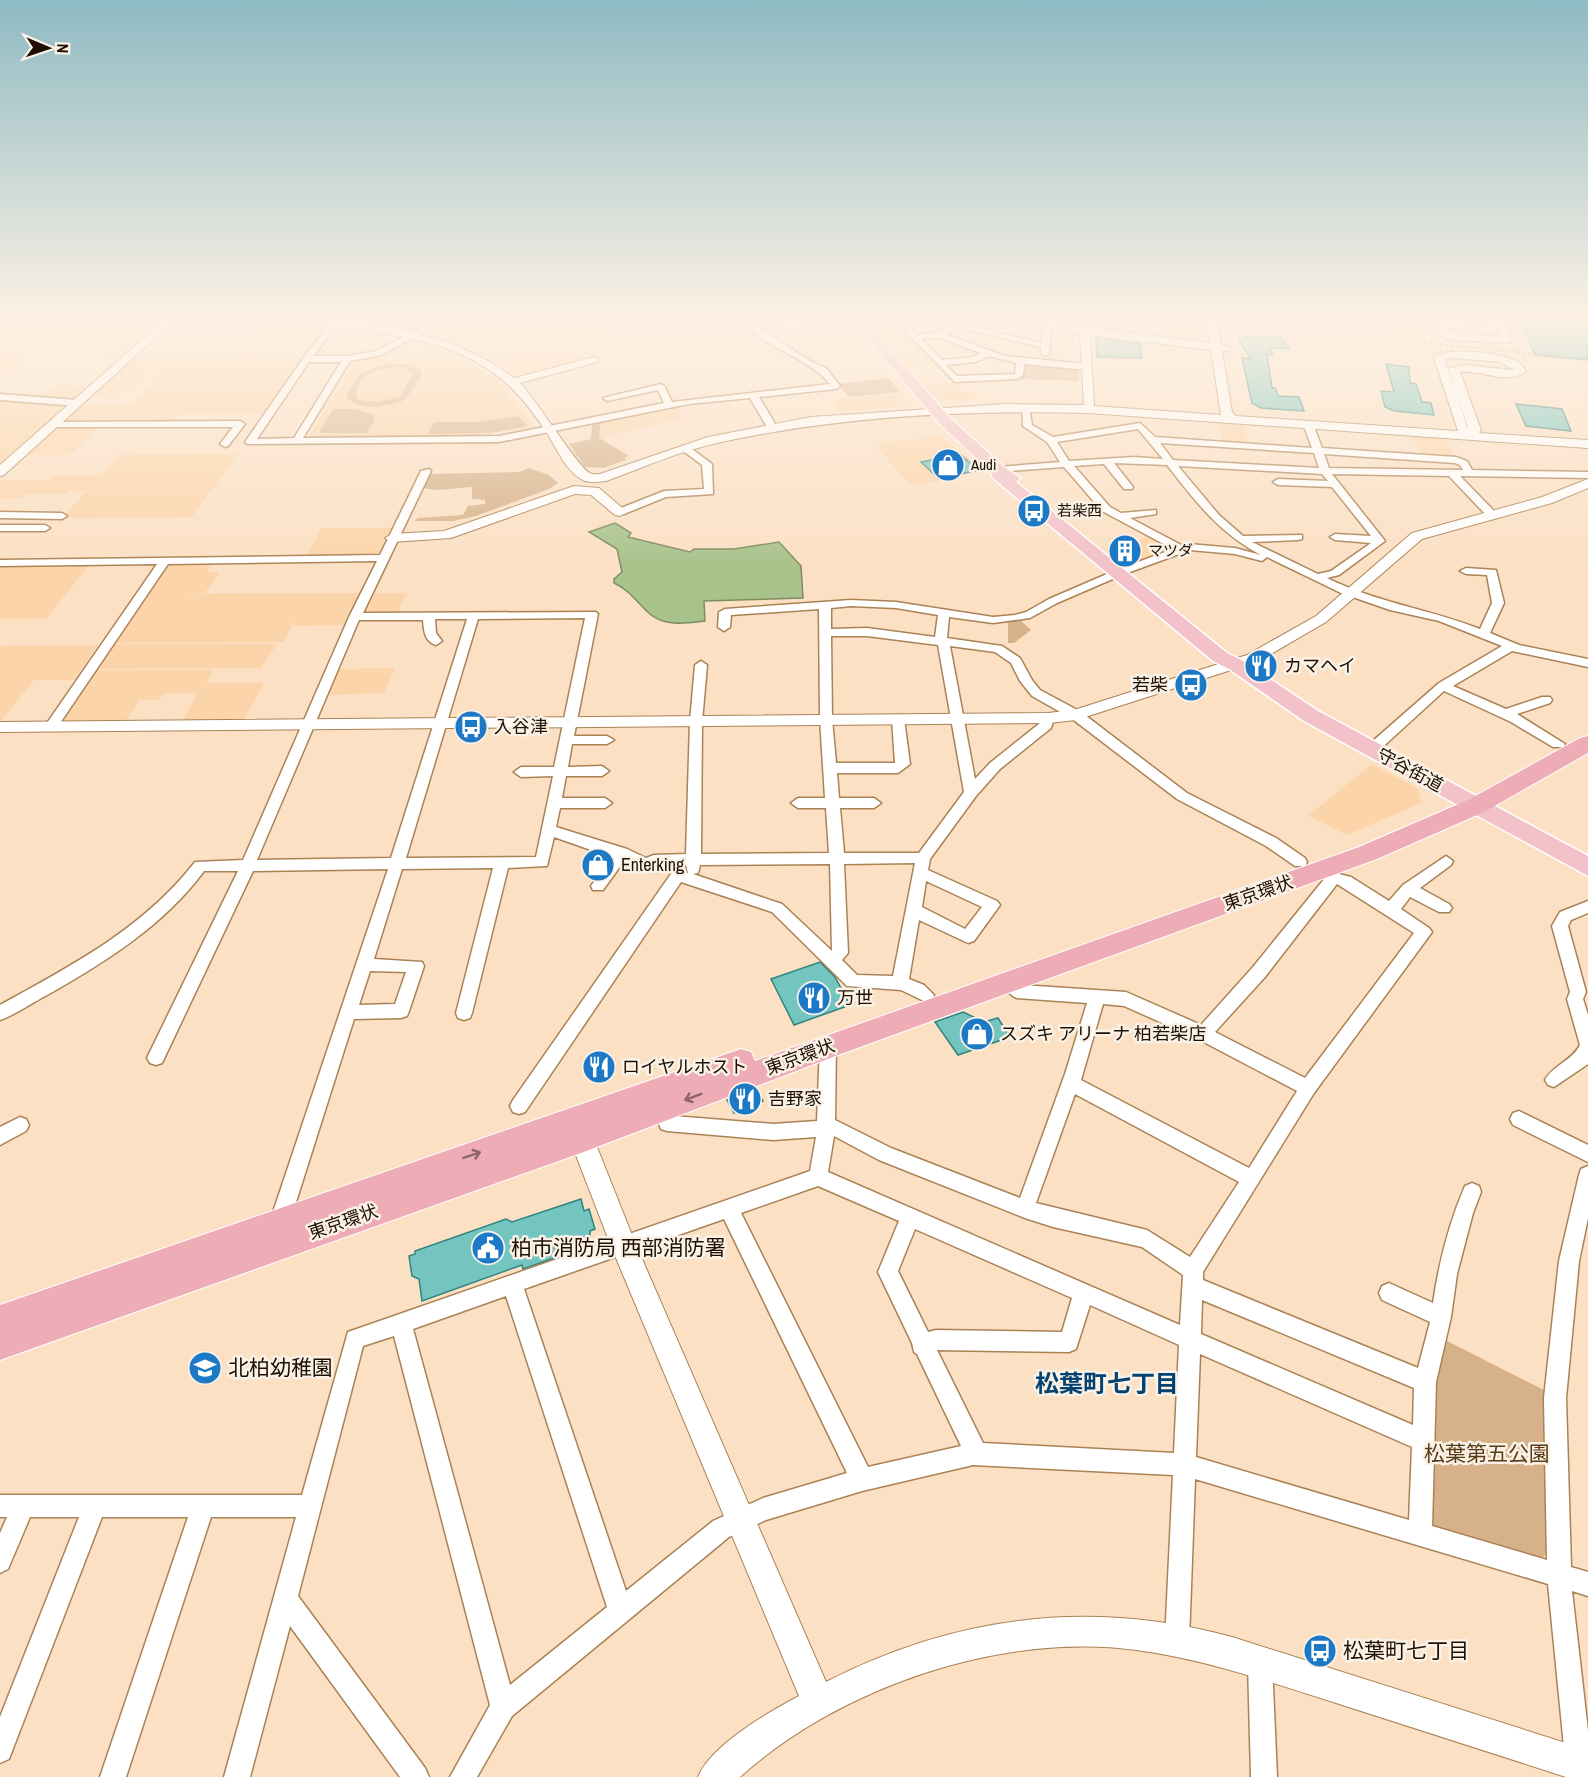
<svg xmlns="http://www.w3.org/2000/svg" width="1588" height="1777" viewBox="0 0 1588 1777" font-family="'Archivo Narrow','Noto Sans JP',sans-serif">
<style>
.built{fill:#fcd4a9}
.green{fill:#d6b189;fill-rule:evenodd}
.water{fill:#a8c28b;stroke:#7f8c61;stroke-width:1.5}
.building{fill:#74c5bf;stroke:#31847e;stroke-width:1.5}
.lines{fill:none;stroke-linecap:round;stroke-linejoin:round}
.minor-casing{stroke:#ab8254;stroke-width:3}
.tertiary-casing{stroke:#ab8254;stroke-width:2}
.primary-casing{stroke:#fff;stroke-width:3}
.trunk-casing{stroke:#fff;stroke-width:2}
.minor{fill:#fff;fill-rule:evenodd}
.tertiary{fill:#fff;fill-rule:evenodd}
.primary{fill:#f2c1c9;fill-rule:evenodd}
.trunk{fill:#eeacb7;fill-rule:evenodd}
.rail{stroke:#816c58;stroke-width:2;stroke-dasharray:1.5 4;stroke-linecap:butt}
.oneway{stroke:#906565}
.labels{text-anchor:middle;stroke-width:5;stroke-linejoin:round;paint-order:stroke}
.far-poi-label{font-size:15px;fill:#1e0f00;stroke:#faf1e7;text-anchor:start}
.poi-label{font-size:18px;fill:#1e0f00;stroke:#faf1e7;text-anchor:start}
.street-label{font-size:18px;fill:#1e0f00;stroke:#faf1e7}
.near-poi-label{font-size:21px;fill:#1e0f00;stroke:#faf1e7;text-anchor:start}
.near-park-label{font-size:21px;fill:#583a15;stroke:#faf1e7}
.near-neighbourhood-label{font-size:24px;font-weight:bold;fill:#044272;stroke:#faf1e7}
</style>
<rect width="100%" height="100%" fill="#fbe0c4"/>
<path class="built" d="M0,322H67V325L69,322H97L93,325H70L117,327L125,322H160L121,355L40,349L44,345L14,348H27L25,351L28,353L0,375Z
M443,322H611L603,353L528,373L512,372L485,356L433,338L446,330L433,327Z
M1173,322L1203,325L1202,341L1195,344L1167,341Z
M1271,322H1421L1425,336Z
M293,323L323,330L265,413L177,414L170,423L58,424L80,405L132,404L155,381H146L168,358H223L205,381L233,348L253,345L264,332H286Z
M906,332L934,361L903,366L876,335Z
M415,341L452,354L477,367L498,382L536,428L464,436L308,437L356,360L401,348Z
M128,358H166L131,393L91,394Z
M954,382L962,392L974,391L980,399L956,401L933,397L923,384Z
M60,384L88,388L74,400L39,397Z
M901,393L907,401L897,407L838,412L832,400Z
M0,399L66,406L0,463Z
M676,406L686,418L599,438L601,422Z
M1219,423L1244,425L1249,444L1223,442Z
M58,426H99L70,455H25Z
M1411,436L1444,438L1455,457L1421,455Z
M943,437L978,467L976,472L912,486L877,448L881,445L879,442Z
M238,454L192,517L63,518L86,491H68L65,494H28L23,498L0,499V480H49L55,475H102L119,455Z
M322,528H391L379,554L372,556L306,557Z
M1150,536L1175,549L1129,567L1106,549Z
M168,564H212L207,572L219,573L205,593L179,594L363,593L348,625L293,626L297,617L283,642L115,643L149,595L143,594L162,567Z
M88,566L46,619H0V567Z
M370,593H406L397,615H366L362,613Z
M112,644H277L261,668L94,669Z
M98,645L75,680H34L0,722V646Z
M395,668L384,693L325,695L337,669Z
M92,670H214L206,683H264L243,721L181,722L198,693H164L159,700H140L125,722L62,721V715Z
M1372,764L1418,789L1422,803L1347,835L1308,816Z"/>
<path class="green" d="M387,364H405L421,370L422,375L405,400C388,406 361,412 347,398V394L360,373ZM401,367L413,373L400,397L377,402L359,400L356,397C357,372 381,367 401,367Z
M1024,364L1079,369V381L1021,379V365Z
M889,378L900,392L849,397L838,384Z
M333,409H355L374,415L375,420L366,433H321L320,431Z
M518,416L527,426L491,433L428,434L434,422H480Z
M601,422L599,438L629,456L624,458L626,460L604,468L585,467L569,444L591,439L592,423Z
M529,468L549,475L558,483L549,489L476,516L453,521H414L418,518L463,515L468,506L485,504V500L472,499V487L436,490L423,488L430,474L520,472Z
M1020,620L1031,630L1014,643H1008V621Z
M1443,1339L1544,1390L1547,1553L1541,1559L1436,1527L1428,1518L1432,1379Z"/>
<path class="water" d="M615,523L631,533L628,537L690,552L694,549H734L779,542L801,566L803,598L704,601L705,621C687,623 665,627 650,614C637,603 630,590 614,583V579L622,572L617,549L589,532Z"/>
<path class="building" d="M1521,322H1569L1588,325V360L1535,355Z
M1244,337H1281L1289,348H1269L1273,355H1267L1272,388H1275L1278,396L1299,397L1304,411L1261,408L1252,403L1242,358L1251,359L1239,340Z
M1096,338L1140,344L1142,358L1097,357Z
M1386,364L1409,367L1410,383L1416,384L1422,402L1431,403L1434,415L1395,411L1385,407L1381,391L1394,392Z
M1516,404L1562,409L1571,431L1526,426Z
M960,454L978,470L939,479L921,462Z
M820,962L835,977L850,1005L794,1025L771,979Z
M963,1012L984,1022L998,1018L1010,1037L958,1055L935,1022Z
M757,1088L763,1101L734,1113L727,1100Z
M581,1199L584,1211L589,1209L595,1229L590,1231V1235L555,1247L557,1257L523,1269L522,1265L422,1301L419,1279L412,1276L409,1256L415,1254V1251L506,1219L512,1222Z"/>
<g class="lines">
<g class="minor-casing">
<path id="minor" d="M332,322H340L313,356H347L376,351L433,322H442L381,355L350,361L303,438L499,436L664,403L658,390L607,401L603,398L661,384L665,387L672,402L830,384C809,358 764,347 742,322H751L810,361L826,368L840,386L836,389L759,397L777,427L772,430L767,427L750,398L689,404L499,442L247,444L245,442L304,357ZM309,362H341L294,438L257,439Z
M896,322H904L917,335L936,332L958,323L1041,343L1044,322H1052L1049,354L1045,356L1041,354V347L959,328L945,334L1005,356L1086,364L1090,367L1086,370L1024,364L1023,375L1017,379L955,382ZM937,337L981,353L973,357L942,360L921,339ZM989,356L1016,363L1015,374L957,376L946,365L975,362Z
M0,394L77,400L81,403L77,406L0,400Z
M1022,405L1029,407L1032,425L1053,437L1140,423L1155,437L1312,448L1303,424L1308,421L1313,424L1322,448L1456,457L1467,461L1472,470L1588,472V478L1460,476L1496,513V517H1488L1449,476L1332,474L1385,541L1339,575L1327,578C1378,603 1429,609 1480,629L1492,603L1487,575L1466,574L1460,571L1466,568L1496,570L1504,603L1490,633L1519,645L1588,659V667L1512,651L1453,686L1506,709L1542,697H1550L1552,700L1550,703L1517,714L1565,744L1563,747H1553L1511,722L1444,691L1376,753H1366L1364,750L1366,747L1439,683L1502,646L1439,621L1390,610L1341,593L1267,557L1262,561L1235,554L1190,550L1130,572L1123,573L1122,575L1057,603L1030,618L993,623L949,617L947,638L1002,646L1020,658L1032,680L1040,690L1081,712L1187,793L1276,838L1305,858L1307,862L1305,866H1295L1266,846L1177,799L1071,718L1032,696L1020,681L1011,663L995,652L950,646L975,779L990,763L1040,723L1043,715L1048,714L1054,718L1051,728L1000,769L976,796L930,859L928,870L997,901L1000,905L974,941L968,943L919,920L909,979L924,985L934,995L932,1000L926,1002L901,990L847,986L772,912L681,882L525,1112L519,1114L513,1112L510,1106L513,1100L673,871L678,870L688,873L686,865H663L662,871L657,872L624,861L603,890H593L591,886L611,857L554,837L547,866L508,868L472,1013L470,1018L464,1020L458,1018L456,1013L493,868L402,869L374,959L422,962L424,966L409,1011L407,1016L401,1018L354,1019L290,1221L287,1227L280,1230L273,1227L270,1221L388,869L253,871L162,1063L156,1065L150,1063L147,1058L238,871H204C164,925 107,961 49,994C33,1002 17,1014 0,1020V1005C71,966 144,928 195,862L243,860L349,617L377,561L168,564L56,729L51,730L45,726L157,564L0,566V560L380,555L421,471L429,469L431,471L363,613L596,612L598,614L574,736H607L614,740L607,744H572L568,767L602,766L609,771L602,776H566L562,798H605L612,803L605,808H560L556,827L627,849L646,858L654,855L686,854L690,722L695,665L701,661L707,665L702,722L701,854L829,853L826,808H798L791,803L798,798H825L820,719L819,609L731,615L730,627L724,631L718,627L719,612L725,609L851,600L896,602L993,617L1015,615L1026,612L1049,599L1114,571L1121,570L1122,568L1173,549L1102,511L1064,467L995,472L993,470L998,467L1060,462L1047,442L1023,426ZM1138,429L1163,459L1134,457L1069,461L1057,442ZM1160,443L1314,453L1319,468L1173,460ZM1324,454L1455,463L1460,465L1463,470L1329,468ZM1114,463L1167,465C1195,501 1220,534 1261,555L1235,548L1189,544L1183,546L1130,518L1156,514V510L1121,513L1110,507L1074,466L1104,464L1124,489H1132L1133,487ZM1178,466L1322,474L1328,481L1278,479L1273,482L1278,485L1332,487L1371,536L1335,534L1330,537L1335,540L1371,543L1331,571L1318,574L1252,542L1298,540L1302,539V535L1243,536L1219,515ZM851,606L896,608L938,615L935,637L867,628L831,629V608ZM585,618L554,767H521L514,772L521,777L553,776L536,857L406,858L478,619ZM435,619H467L391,858L257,860L359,620H423C424,630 424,641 436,645L442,641L436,633ZM831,636H867L938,645L964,792L919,853H844L840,808H874L881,803L874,798H839L837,773H898L910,764L904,719L898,715L892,719L895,763H836L832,719ZM915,863L893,976L857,975L842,960L848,953L844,864ZM830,864L832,951L782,904L693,874L698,873L700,865ZM926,881L982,907L965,929L922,907ZM370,971L406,972L395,1004L359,1005Z
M51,422L240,421L245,424L228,446L225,447L220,444L233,427H48L46,425Z
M682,446H688L712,464L713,494L666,497L624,514H616V510L664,491L704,489L702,465L682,450Z
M0,512L62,513L67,516L62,519L0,518Z
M0,525H45L50,528L45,531H0Z
M1446,856L1453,861L1451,865L1420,888L1449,904L1452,908L1449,912H1439L1410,897L1401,909L1429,928L1432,932L1314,1093L1203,1272V1280L1418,1368L1430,1322L1382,1300L1379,1293L1382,1286L1389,1283L1433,1303C1439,1262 1449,1223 1465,1186L1472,1183L1479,1186L1481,1192L1473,1213L1457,1274L1451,1317L1436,1382L1432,1526L1547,1560L1544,1398L1559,1261L1579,1175L1581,1169L1588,1166V1218L1579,1261L1566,1398L1571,1567L1588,1572V1596L1572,1591L1588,1731V1777H1567L1548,1584L1195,1479L1189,1641L1186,1650L1177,1653L1168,1650L1165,1641L1173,1475L973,1465L862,1491L766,1520L729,1537L512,1716L477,1777H450L490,1705L394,1336L363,1346L298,1596L425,1768L429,1777H400L290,1626L250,1777H224L296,1517H211L126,1777H100L188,1517H102L9,1759L0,1763V1717L79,1517H30L8,1569L0,1573V1533L7,1517H0V1495H302L348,1332L810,1171L816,1137L773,1140L667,1131L661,1129L653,1109L656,1103L662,1101L668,1103L673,1116L773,1124L817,1121L820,1046L822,1041L828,1039L834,1041L836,1046L835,1120L891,1148L1020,1198L1065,1074L1087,1003L1017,998C1009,995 1005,988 1001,981L1003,976C1013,973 1016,978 1021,985L1126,992L1201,1025L1253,967L1325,878L1320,871L1322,867H1332L1339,874L1351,877L1389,901L1403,885ZM1337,884L1414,933L1305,1078L1215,1032L1265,977ZM1103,1004L1124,1006L1196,1038L1297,1091L1249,1168L1081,1080ZM1075,1094L1239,1182L1190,1257L1147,1230L1036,1203ZM834,1136L879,1160L1025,1218L1053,1227L1142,1247L1183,1275L1180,1325L828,1172ZM818,1186L899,1221L878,1272L912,1343L914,1352L917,1354L961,1446L868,1467L741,1213ZM724,1219L847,1473L763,1498L713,1521L626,1591L524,1289ZM915,1229L1072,1298L1062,1332L936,1330L928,1332L898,1271ZM506,1296L607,1607L510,1685L413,1329ZM1202,1300L1414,1388L1413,1425L1201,1334ZM1090,1305L1179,1345L1174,1453L983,1443L937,1350L1069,1352L1076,1349ZM1200,1354L1412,1447L1409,1520L1196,1457Z
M1588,901V913L1571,920L1568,926L1586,992L1583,999L1588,1015V1064L1554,1087L1548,1085L1545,1080C1553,1065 1572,1061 1580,1045L1567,999L1570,992L1552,926L1560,912Z
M1519,1111L1588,1145V1162L1513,1125L1510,1119L1513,1113Z
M20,1117L26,1119L29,1125L26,1131L0,1145V1127Z
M1260,1651L1269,1654L1272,1663L1277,1777H1251L1248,1663L1251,1654Z"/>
</g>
<g class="tertiary-casing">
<path id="tertiary" d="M162,322H173L4,475L0,476V465Z
M311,322C376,317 462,338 514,378L594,357L598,358V362L520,383C536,399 579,469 590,473C593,475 597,474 600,474L708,437L811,417L1005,404L1084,405L1080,333L1027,325L1022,322H1045L1081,327L1083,322H1093L1091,328L1210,343L1207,322H1217L1221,344L1232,348L1231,350L1222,351L1232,412L1236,416L1458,431L1434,358C1446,346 1501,353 1516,361C1521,363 1523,367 1526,371C1509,386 1480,369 1460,372L1481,430L1479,433L1588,440V448L1088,413C965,410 838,416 717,443C680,451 642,468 606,481C599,482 589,483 583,480C566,472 556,447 547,433C535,415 522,397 506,383C455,337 381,333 316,325ZM1090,335L1211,350L1221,415L1094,406ZM1454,358L1500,362L1514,370L1465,365L1450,368L1448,370L1468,428L1467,427L1445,359Z
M801,322H829L824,325L782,330L777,327L782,324Z
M1446,322L1487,326L1490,322H1504L1512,340L1507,343L1452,340L1438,335L1435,327ZM1446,328L1487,332L1498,329L1501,336L1454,334Z
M1588,479V488L1552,503L1422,539L1326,622L1259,661L1076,720L1048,723L0,732V722L1048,713L1074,710L1247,655L1316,616L1412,533L1542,497Z
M574,486L599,488L627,512L620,516L615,515L591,495L575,494L451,538L392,542L385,538L392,534L444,531Z
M577,1117L585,1120L589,1127L636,1245L826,1682C956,1615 1091,1599 1232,1637L1588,1750V1777H1566C1489,1752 1411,1727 1333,1702C1267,1681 1204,1659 1136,1650C1001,1632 840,1687 740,1777H698C711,1745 769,1712 799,1696L611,1246L565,1127L569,1120Z"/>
</g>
<g class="primary-casing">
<path id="primary" d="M853,322H866L950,418L1004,467L1020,478L1016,482L1227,653L1243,661L1318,711L1588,856V876L1304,721L1229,669L1213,661L993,478L990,471L940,424Z"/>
</g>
<g class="trunk-casing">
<path id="trunk" d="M1588,736V753L1484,812L1377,859L838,1055L581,1153L0,1360V1305L741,1049L751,1052L755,1061L1359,847L1468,800L1580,738Z"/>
</g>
<use href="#minor" class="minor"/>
<use href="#tertiary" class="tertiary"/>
<use href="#primary" class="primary"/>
<use href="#trunk" class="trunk"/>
<path class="rail" d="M1211,322L1588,359"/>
</g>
<defs><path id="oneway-shaft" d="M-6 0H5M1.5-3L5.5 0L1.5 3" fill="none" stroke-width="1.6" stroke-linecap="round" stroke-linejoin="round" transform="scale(1.5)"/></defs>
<g class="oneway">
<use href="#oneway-shaft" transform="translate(693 1097) rotate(159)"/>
<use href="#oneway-shaft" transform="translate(472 1155) rotate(-19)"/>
</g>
<linearGradient id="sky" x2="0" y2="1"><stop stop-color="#8ebac3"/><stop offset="0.56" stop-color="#fdf1e4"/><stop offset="1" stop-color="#fdf1e4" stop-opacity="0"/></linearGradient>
<rect width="1588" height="570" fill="url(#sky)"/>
<defs>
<g id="shop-disc" transform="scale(1.725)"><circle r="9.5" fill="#1c79c6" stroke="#faf1e7"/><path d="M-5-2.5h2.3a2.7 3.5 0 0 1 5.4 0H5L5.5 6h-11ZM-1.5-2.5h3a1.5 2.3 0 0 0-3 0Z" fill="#fff"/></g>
<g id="bus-disc" transform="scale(1.725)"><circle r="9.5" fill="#1c79c6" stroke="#faf1e7"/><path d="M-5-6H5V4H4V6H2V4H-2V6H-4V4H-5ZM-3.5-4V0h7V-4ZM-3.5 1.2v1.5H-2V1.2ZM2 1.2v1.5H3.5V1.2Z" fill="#fff"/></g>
<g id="building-disc" transform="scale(1.725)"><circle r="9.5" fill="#1c79c6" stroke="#faf1e7"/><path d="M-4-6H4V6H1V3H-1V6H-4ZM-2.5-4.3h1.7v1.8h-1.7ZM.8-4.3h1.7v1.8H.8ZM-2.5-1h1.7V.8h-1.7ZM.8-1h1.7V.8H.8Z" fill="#fff"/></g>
<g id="restaurant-disc" transform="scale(1.725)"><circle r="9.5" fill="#1c79c6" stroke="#faf1e7"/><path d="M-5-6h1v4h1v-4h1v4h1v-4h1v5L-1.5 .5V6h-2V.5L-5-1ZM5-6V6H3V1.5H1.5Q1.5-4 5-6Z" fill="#fff"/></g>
<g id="civic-disc" transform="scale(1.725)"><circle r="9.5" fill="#1c79c6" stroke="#faf1e7"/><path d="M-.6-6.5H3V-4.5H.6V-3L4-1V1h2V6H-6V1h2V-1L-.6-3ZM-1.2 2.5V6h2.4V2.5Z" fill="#fff"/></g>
<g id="school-disc" transform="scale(1.725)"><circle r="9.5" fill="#1c79c6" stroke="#faf1e7"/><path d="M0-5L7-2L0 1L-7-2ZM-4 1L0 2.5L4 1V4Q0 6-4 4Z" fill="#fff"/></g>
</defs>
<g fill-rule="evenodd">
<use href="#shop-disc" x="948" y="465"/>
<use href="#bus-disc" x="1034" y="511"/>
<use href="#building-disc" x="1125" y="551"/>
<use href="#restaurant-disc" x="1261" y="666"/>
<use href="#bus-disc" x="1191" y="685"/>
<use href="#bus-disc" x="471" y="727"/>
<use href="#shop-disc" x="598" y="865"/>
<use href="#restaurant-disc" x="814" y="998"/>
<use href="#shop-disc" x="977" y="1034"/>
<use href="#restaurant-disc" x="599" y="1067"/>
<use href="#restaurant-disc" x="745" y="1099"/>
<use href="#civic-disc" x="488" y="1248"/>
<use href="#school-disc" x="205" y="1368"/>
<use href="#bus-disc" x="1320" y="1651"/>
</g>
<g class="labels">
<g class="far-poi-label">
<text x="971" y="470">Audi</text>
<text x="1057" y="516">若柴西</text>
<text x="1148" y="556">マツダ</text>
</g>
<g class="poi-label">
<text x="1284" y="672">カマヘイ</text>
<text x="1168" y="691" text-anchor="end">若柴</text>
<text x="494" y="733">入谷津</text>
<text x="621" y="871">Enterking</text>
<text x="837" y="1004">万世</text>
<text x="1000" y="1040">スズキ アリーナ 柏若柴店</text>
<text x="622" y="1073">ロイヤルホスト</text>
<text x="768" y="1105">吉野家</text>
</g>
<g class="street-label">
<text transform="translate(1410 770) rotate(28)" y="6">守谷街道</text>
<text transform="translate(1258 893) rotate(-19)" y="6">東京環状</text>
<text transform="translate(800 1057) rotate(-20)" y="6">東京環状</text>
<text transform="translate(343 1222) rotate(-19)" y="6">東京環状</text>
</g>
<g class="near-poi-label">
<text x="511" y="1255">柏市消防局 西部消防署</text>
<text x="228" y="1375">北柏幼稚園</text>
<text x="1343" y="1658">松葉町七丁目</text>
</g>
<g class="near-park-label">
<text x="1487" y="1461">松葉第五公園</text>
</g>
<g class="near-neighbourhood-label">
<text x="1107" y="1392">松葉町七丁目</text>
</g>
</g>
<g transform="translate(48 48) rotate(92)" stroke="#faf1e7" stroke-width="4.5" paint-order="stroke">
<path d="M0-4.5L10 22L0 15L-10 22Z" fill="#1e0f00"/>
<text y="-9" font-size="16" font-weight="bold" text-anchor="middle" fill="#1e0f00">N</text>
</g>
</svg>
